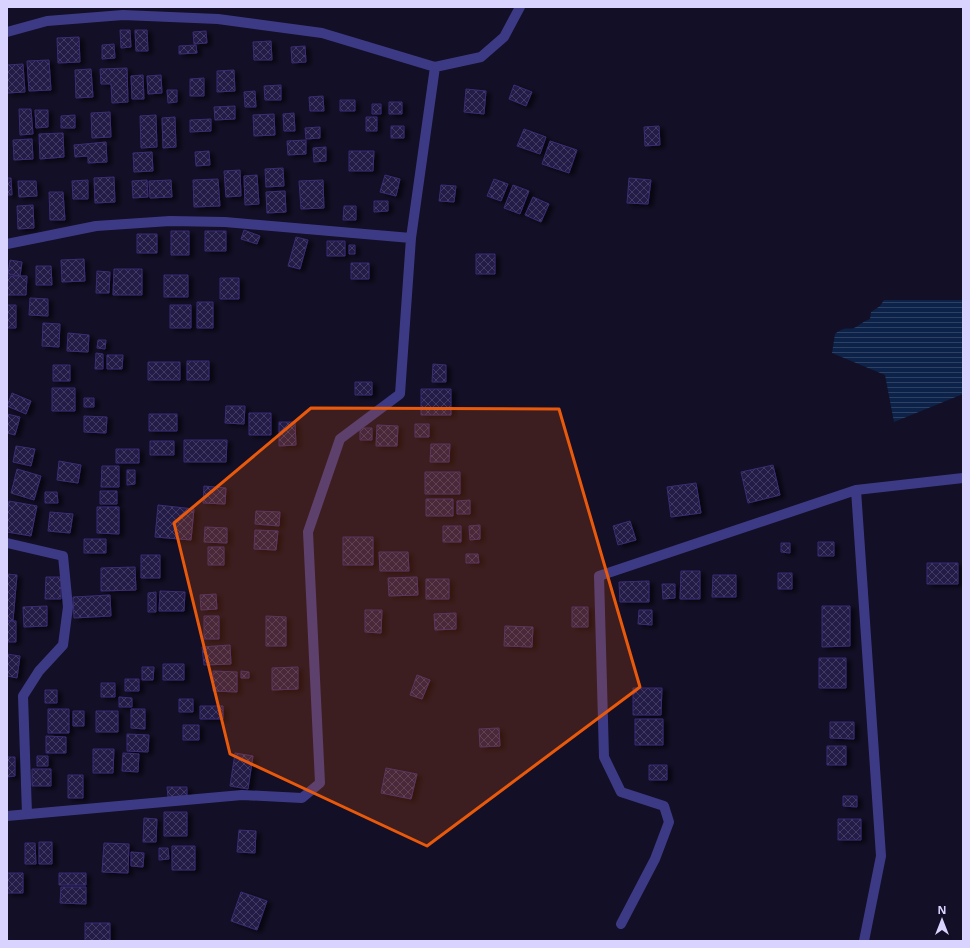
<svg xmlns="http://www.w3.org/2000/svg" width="970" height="948" viewBox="0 0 970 948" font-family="'Noto Sans',sans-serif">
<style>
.water{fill:url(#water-rules)}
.building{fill:url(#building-cross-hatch);stroke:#3b2d73;filter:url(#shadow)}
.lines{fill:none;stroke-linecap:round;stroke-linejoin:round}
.minor{stroke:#3d3a85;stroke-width:10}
.marked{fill:#e8590c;fill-opacity:0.2;stroke:#e8590c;stroke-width:3;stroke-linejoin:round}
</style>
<defs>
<pattern id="water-rules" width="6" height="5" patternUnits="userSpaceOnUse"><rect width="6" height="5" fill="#0c2248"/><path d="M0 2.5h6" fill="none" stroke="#2f4163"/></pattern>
<pattern id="building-cross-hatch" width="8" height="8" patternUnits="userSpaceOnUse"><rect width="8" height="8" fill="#241b47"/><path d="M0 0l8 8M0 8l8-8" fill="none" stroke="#433b63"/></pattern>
<filter id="shadow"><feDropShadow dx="4.5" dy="2.5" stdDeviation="2" flood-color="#0009"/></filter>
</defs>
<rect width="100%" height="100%" fill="#130f26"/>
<path class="water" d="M884,300H963V394L894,422L885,375L832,353L835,334C846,325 849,331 856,327C861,324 864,321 870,319L871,312L880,306Z"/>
<path class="building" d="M120,30H130L131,47L121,48Z
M135,30H147L148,51H136Z
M206,31L207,43L194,44L193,32Z
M79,37L80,62L58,63L57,38Z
M271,41L272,60H254L253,42Z
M114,44L115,58L102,59V45Z
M196,45L197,53L179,54V46Z
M305,46L306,62L292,63L291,47Z
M49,60L51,90L29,91L27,61Z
M23,64L25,92L7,93V65Z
M127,68L128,102L112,103L111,84H101L100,69Z
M91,69L93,97L76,98L75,70Z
M234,70L235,91L217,92V71Z
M143,75L144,99H132L131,76Z
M161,75L162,93L148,94L147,76Z
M204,78V96H190V79Z
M281,85V100H265L264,86Z
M514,85L532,92L526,106L509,99Z
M466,89L486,91L484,114L464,112Z
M167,90H177V102L168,103Z
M255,91L256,107H245L244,92Z
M323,96L324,111H310L309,97Z
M340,100H355V111H340Z
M389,102H402V114H389Z
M372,104H381V114H372Z
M235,106V119L215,120L214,107Z
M19,109H31L33,134L20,135Z
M35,110H48V127L36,128Z
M110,112L111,137L92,138L91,113Z
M294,113L295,131H284L283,114Z
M274,114L275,135L254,136L253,115Z
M75,115V128H61V116Z
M156,115L157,147L141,148L140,116Z
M175,117L176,147L163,148L162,118Z
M366,117H377V131H366Z
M211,119V131L190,132V120Z
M391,126H404V138H391Z
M659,126L660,145L645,146L644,127Z
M320,127V138L306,139L305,128Z
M524,129L546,137L540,154L517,146Z
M63,133L64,157L40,159L39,134Z
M32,139L33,159L14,160L13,140Z
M306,140V154L288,155L287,141Z
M550,141L577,150L569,173L542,164Z
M106,142L107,162L88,163V156L75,157L74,145Z
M326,147V161L314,162L313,148Z
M209,151L210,165L196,166L195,152Z
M349,151H374L373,171H349Z
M152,152L153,171L134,172L133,153Z
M283,168L284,186L266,187L265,169Z
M240,170L241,196L226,197L224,171Z
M257,175L259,204L245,205L244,176Z
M385,175L400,179L396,196L380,192Z
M114,177L115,202L95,203L94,178Z
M7,178H11L12,195H7Z
M629,178L651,180L648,204L627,203Z
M218,179L220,206L194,207L193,180Z
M494,179L508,184L501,201L487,196Z
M88,180V199H73L72,181Z
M147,180L148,197L133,198L132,181Z
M171,180L172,197L150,198L149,181Z
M323,180L324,208L301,209L299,181Z
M18,181H36L37,196L19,197Z
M441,185L456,186L454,202L439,201Z
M513,185L529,191L520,214L504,208Z
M285,191L286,212L267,213L266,192Z
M49,192H63L65,220H50Z
M533,197L549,204L541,222L525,215Z
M374,201H388V211L374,212Z
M33,205L34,228L18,229L17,206Z
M344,206H356V220H343Z
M244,230L260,236L257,244L241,239Z
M171,231H189V255H171Z
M205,231H226V251H205Z
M137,234H157V253H137Z
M296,237L308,240L300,269L288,266Z
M327,241H345V256H327Z
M349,245H355V254H349Z
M476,254H495V274H476Z
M84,259L85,281L62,282L61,260Z
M10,260L22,262L20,276L8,274Z
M351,263H369V279H351Z
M36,266H51L52,285H36Z
M114,269H142V295H113Z
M97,271L110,272L109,293H96Z
M164,275H188V297H164Z
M7,276H27L26,295H7Z
M220,278H239V299H220Z
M30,298L48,299V316L29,315Z
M197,302H213V328H197Z
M7,305H16V328H7Z
M170,305H191V328H170Z
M43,323L60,324L59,347L42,346Z
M68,333L89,335L88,352L67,351Z
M98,340H106L105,349L97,348Z
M96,353L103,354V369H95Z
M107,355H123L122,369H107Z
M187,361H209V380H187Z
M148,362H180V380H148Z
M433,364L446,365V382H432Z
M53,365H70V381H53Z
M355,382H372V395H355Z
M52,388H75V411H52Z
M421,389H451V415H421Z
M12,393L31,401L26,414L7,406Z
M84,398H94V407H84Z
M226,406H245L244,424L225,423Z
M249,413H271V435H249Z
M7,414L20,417L15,435L7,433Z
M149,414H177V431H149Z
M84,416L107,417L106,433L84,432Z
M279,422H295L296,445L279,446Z
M415,424H429V437H415Z
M377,425L398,426L397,446H376Z
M360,428H372V440H360Z
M184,440H227L226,462H184Z
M150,441H174V455H150Z
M431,444H450L449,462H430Z
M16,446L35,449L31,466L13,462Z
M116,449H139V463H116Z
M59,461L81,465L78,483L57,480Z
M773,465L780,495L748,503L741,472Z
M102,466H119V487H101Z
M17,469L41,476L34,500L11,493Z
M127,470H135V484L127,485Z
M425,472H460V494H425Z
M696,483L701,513L671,517L667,487Z
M204,486L226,488L225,504L203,503Z
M100,491H117V504H100Z
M45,492H57L58,503H45Z
M426,499H453V516H426Z
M470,500V514H457V501Z
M9,501L37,506L31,536L7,532V513Z
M158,505L194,509L191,540L155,537Z
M97,507H119V534L97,533Z
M256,511L280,512L279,526L255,524Z
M50,512L73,514L70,533L48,531Z
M630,521L636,540L618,545L613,526Z
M480,525V539L470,540L469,526Z
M443,526H461V542H443Z
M205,527L227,528V543L204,542Z
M255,530L278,531L276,550L254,549Z
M343,537H373V565H343Z
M84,539H106V553H84Z
M818,542H834V556H818Z
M781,543H790V553L781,552Z
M208,547H224V565H208Z
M379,552H408L409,571H380Z
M466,554H478L479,563H466Z
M141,555H160V578H141Z
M927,563H958V584H927Z
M135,567L136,590L101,591V568Z
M681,571H700V599H680Z
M778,573H792V589H778Z
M7,574L17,575L13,621L7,620Z
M713,575H736V597H712Z
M46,577H61V599H45Z
M417,577L418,595L389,596L388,578Z
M426,579H449V599H426Z
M649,581V602H620L619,582Z
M662,584H675V598L663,599Z
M160,591L185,592L184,611H159Z
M156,592V612H148V593Z
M216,594L217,609L201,610L200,595Z
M110,595L111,616L74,618L73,597Z
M47,606V626L24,627L23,607Z
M822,606H850V646L822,647Z
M572,607H588V627H572Z
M365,610H382L381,633L365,632Z
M639,610H652V625L638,624Z
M456,613V629L435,630L434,614Z
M204,616H219V639H204Z
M266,616L286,617V646H266Z
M7,621H16V642H7Z
M505,626L533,627L532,647L504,646Z
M230,645L231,664L204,665L202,647Z
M7,654L20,656L17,678L7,676Z
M819,658H846V688H819Z
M163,664H184V680H163Z
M142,667H154L153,680H142Z
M298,667V689L272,690V668Z
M213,671L237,672V692L213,691Z
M241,671L249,672V678H241Z
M417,675L430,680L422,699L410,695Z
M125,679H139V691H125Z
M101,683H115V697H101Z
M633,688H662L661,715H633Z
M45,690H57V703H45Z
M119,697L132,698V707H119Z
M179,699H193V712H179Z
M200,706H223V719H200Z
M48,709H69V733H48Z
M131,709H145V729L131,728Z
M73,711H84V726H73Z
M96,711H118V732H96Z
M635,719H663V745H635Z
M830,722H854V739L830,738Z
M183,725H199V740H183Z
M499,728L500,746L480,747L479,729Z
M127,734L149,735L148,752L127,751Z
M46,736L66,737V753H46Z
M827,746H846V765H827Z
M93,749H114L113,773H93Z
M123,753L139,754L138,772L122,771Z
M235,753L253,756L248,789L230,786Z
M37,756H48V766H37Z
M7,757H15V776L7,777Z
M649,765H667V780H649Z
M386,768L417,774L411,799L381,793Z
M32,769H51V786H32Z
M68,775H83V798H68Z
M167,787H187V797H168Z
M843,796H857V807L843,806Z
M164,812H187V836H164Z
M144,818L157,819L156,842H143Z
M838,819H861V840H838Z
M239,830L256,831L255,853L237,852Z
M39,842H52V864H39Z
M25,843H35L36,864H25Z
M104,843L129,844L128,873L102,872Z
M172,846H195V870H172Z
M159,848H168L169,859L159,860Z
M131,852L144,853L143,867L131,866Z
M7,873H23V893H7Z
M59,873H86V885H59Z
M61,887H86V904L60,903Z
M241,892L267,901L257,930L231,921Z
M85,923H110V941H85Z"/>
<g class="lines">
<path class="minor" d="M7,32L47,21L123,15L218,19L322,33L435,67L481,57L504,37L520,7
M7,244L96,226L170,221L225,222L411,238
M856,490L881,856L864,941
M7,543L63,556L68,607L63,645L39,671L23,696L27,814
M7,816L242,795L302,798L320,783L308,532L340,439L400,394L411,238L435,67
M621,924L655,859L669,822L664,806L621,792L604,757L599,576L856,490L963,478"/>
</g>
<path class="marked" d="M311,408L559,409L640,687L427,846L230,754L174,523Z"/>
<rect width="970" height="948" fill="none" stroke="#d9d4ff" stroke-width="16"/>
<g transform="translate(942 920)" stroke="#130f26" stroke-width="3" paint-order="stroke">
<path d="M0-3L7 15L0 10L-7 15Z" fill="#d9d4ff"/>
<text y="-6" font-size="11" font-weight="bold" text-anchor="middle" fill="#d9d4ff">N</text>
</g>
</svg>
